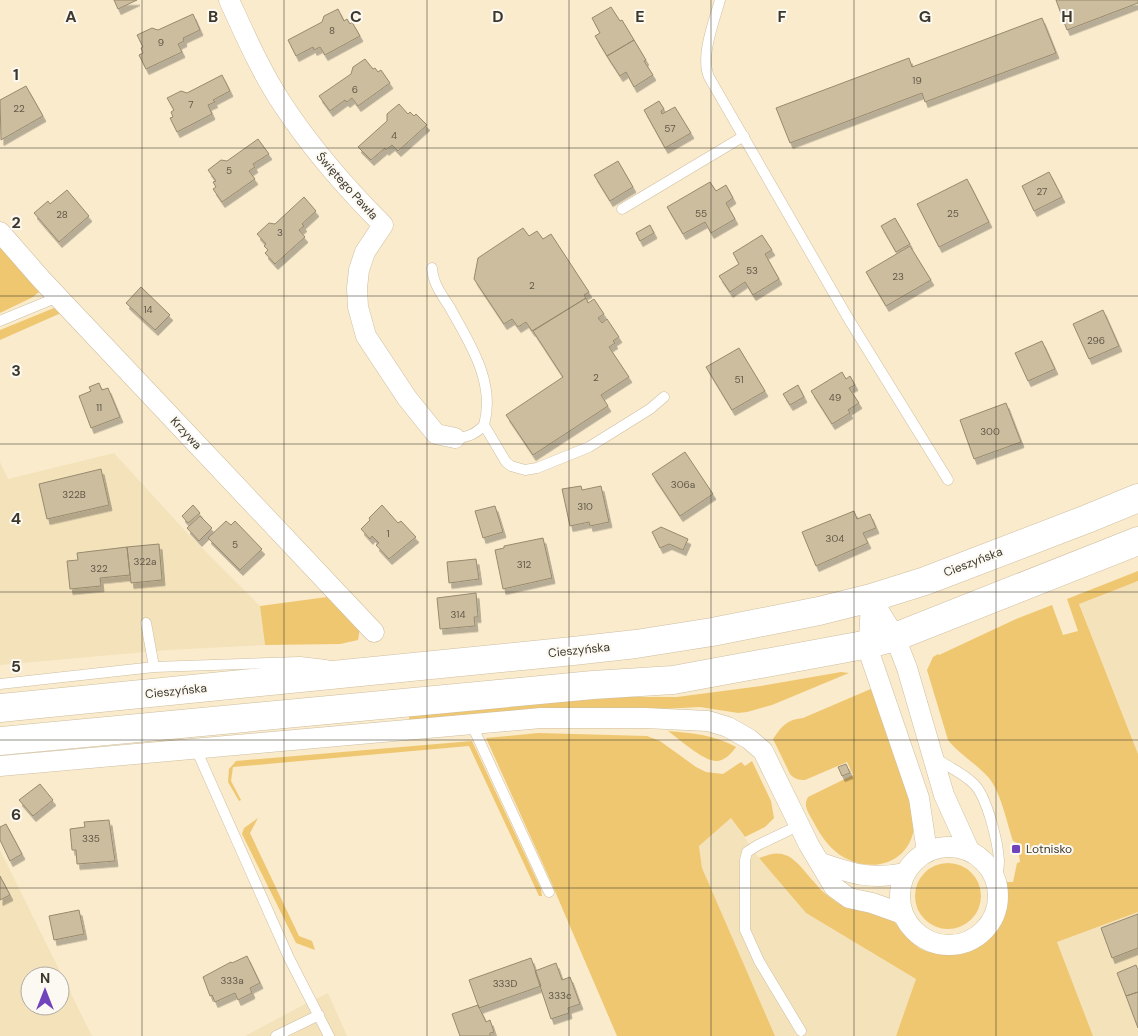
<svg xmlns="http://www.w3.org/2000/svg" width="1138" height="1036" viewBox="0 0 1138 1036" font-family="'DM Sans',sans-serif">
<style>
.built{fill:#f4e2bb;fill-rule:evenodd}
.green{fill:#efc771}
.building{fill:#ccbd9f;stroke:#988a6d;filter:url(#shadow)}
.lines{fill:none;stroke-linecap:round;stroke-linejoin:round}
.lane-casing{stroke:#cdbea0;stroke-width:11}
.street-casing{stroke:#cdbea0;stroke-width:21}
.secondary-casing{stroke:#cdbea0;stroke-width:29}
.lane{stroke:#fff;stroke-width:10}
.street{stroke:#fff;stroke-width:20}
.secondary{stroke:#fff;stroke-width:28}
.grid{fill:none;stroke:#3d382b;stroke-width:1;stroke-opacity:0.55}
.poi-dot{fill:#7244bc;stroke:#fcf9f3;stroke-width:2}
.labels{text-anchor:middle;stroke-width:4;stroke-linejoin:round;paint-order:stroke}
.number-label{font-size:10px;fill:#615948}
.street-label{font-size:12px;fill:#3d382b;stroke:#fcf9f3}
.poi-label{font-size:12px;fill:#3d382b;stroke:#fcf9f3;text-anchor:start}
.grid-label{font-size:16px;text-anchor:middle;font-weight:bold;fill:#3d382b;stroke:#fcf9f3;stroke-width:4;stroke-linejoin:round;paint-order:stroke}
</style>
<defs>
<filter id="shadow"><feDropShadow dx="3" dy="5.5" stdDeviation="0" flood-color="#0004"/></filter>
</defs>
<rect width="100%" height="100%" fill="#faebcc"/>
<path class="built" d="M114,453L189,535L260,606L265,645L168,650L0,665V462L8,479Z
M1138,581V754L1079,603Z
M731,818L759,858L806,913L916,979L896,1036H775L702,868L699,846Z
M0,850L92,1036H0ZM30,976H60V1006H30Z
M1138,912V1036H1093L1057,942Z
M328,993L347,1036H245L303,1005Z"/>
<path class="green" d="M0,245L37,285L39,292L33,297L0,313Z
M54,308L61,313L0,340V330Z
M1138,571V581L1079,604L1138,754V912L1057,942L1093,1036H896L916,979L806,913L759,858C770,854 777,851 788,856C799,862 807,875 815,883C820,890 828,896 835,901C852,912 877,908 893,921C902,928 909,941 919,948C922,950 926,951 930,952C953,959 976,954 992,935C1001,924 1006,911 1006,897C1006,891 1004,886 1006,882H1013L1017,863L1020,862L1017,843L1013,841C1007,823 1001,793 989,778C977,764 960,755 948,740L927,670L933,657L938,654L939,655L1016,619L1052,605L1063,635L1078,631L1067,599Z
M327,597L360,628L358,640L340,644L265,645L260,606Z
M841,672L849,673L772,705L747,712L738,713L700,707L623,711L538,709L409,721V713L575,697H677L761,686Z
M873,688L914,811C920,855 882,877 845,858C830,850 820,835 813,821C808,812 803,806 808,797L853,775L847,762L805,780C799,780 794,779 790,774L773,739C782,726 786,720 803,718Z
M668,731C692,733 715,735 736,747C732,753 725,760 718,761C705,763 678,738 668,731Z
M538,733L647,736L660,741L696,767L706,772L723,774L741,762L745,766L752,761L771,801L774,818L765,827L745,837L731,818L699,846L702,868L775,1036H617L551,882L486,738Z
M472,741L541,889L542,896H539L469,746L233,767L231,781L241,800L239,801L228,782L229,769L236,761Z
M258,818L250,833L299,936L312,941L315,950L296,943L242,834L244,828Z
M915 896a33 33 0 1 1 66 0a33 33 0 1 1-66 0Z"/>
<path class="building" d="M114,0H137L118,9Z
M1056,0H1138V3L1067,30Z
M611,7L620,21L622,20L634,40L607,56L595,36L600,33L592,18Z
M338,9L344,21L347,19L350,24L352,22L360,36L325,55L320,47L314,50L313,47L296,56L288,40L322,22L324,16Z
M193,14L200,30L183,38L184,41L178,44L182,52L146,69L139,55L143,53L141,48L143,47L137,35L152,28L158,30Z
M1042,18L1056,53L925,102L922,93L790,143L776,108L909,58L912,67Z
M634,40L646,60L644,61L653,75L634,87L626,72L620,76L607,56Z
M365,59L373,69L375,68L378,72L381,70L390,83L358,106L352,98L347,102L345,100L330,111L319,96L351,74L353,67Z
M222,75L230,91L213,100L215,102L208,105L212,114L177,132L170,118L173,117L171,112L174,110L167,98L181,91L187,93Z
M26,86L43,116L1,140L0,100Z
M659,101L664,109L661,111L662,114L675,107L691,133L665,148L644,110Z
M399,104L408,114L410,112L414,116L416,114L427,125L398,151L392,145L386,150L385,148L371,160L358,147L387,121V114Z
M258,139L269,154L253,164L255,167L249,171L255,179L222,202L213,189L216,187L213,182L216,181L208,170L221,160L227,161Z
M618,161L633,187L610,201L594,175Z
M1049,172L1062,197L1034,211L1022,186Z
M967,179L989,222L939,247L917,204Z
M710,182L716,191L726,185L733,198L726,203L735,219L711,233L705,222L683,234L667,207Z
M67,190L89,216L59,242L34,213L48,201L50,204Z
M304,197L316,211L302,224L304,226L299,230L305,237L275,264L265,253L268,250L264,246L266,244L257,234L269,223L275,224Z
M895,218L910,244L896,252L881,226Z
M650,225L654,233L640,241L636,233Z
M523,228L529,236L537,231L543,239L551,234L589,292L584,295L586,298L532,331L526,322L518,327L512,319L504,324L474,279L478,258Z
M762,235L772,250L765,254L779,279L753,295L745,282L730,292L719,276L739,264L733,253Z
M910,246L931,280L886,306L866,272Z
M141,287L170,315L155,330L126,303Z
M586,298L588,303L594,299L604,314L598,318L602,323L607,319L619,337L613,341L615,343L609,347L629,377L601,395L608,406L533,455L506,415L563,377L533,331Z
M1103,310L1119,346L1089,359L1073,324Z
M1042,341L1055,369L1028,381L1015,353Z
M739,348L765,391L732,410L706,367Z
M842,372L846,379L850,376L855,385L849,388L859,403L848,410L850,413L832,424L811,391Z
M99,383L102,390L108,388L120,417L91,428L79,396L91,391L89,387Z
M798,385L804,397L790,405L783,394Z
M1006,403L1021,442L974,459L960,420Z
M685,452L713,494L680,516L652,474Z
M101,469L109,505L47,519L39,484Z
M581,486L582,490L601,486L609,522L590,526L589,522L570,526L562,489Z
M193,505L200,513L188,523L182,516Z
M382,505L398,523L401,521L416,537L389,559L376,545L379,543L372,536L370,539L361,529L370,520L369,518Z
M495,506L503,532L483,538L475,511Z
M854,511L857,519L870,514L876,528L863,533L868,543L816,566L802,532Z
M200,516L212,528L199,541L187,528Z
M226,521L231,525L235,521L262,549L240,570L208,538Z
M661,527L688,539L683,550L669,544L660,548L652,532Z
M543,538L552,578L503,589L495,550L504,548V546Z
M159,544L162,580L131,583L127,547Z
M127,547L130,575L100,578L101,586L70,589L67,561L78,560L77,553Z
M476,559L479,579L449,583L447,562Z
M476,593L478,617H474L475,626L440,629L437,598Z
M846,764L850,773L842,776L838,767Z
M40,784L53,800L33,816L19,800Z
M109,820L115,861L77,864L76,850H72L70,829L85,827L84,822Z
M6,824L22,854L10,861L0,840V827Z
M0,876L10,895L0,900Z
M79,910L84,934L54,940L49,916Z
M1138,914V948L1112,958L1101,928Z
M247,956L260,983L250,988L252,993L238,1000L235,993L215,1002L212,995L210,996L203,977L231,962L232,963Z
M531,958L541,986L479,1008L469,980Z
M556,963L562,980L570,977L580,1004L568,1008L569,1013L551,1019L535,971Z
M1136,965L1138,970V992L1126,996L1117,973Z
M1138,992V1028L1126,996Z
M478,1005L486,1022L490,1020L494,1032L490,1033V1036H460L452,1014Z"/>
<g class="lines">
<g class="lane-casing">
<path id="lane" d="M720,0C714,22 700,56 709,77L848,318L948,480
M622,209L744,136
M432,268C433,283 441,294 449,306C469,342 496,382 484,425
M0,321L58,297
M455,438C467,437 475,435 484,425L506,462L511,466L525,470L537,468L589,447L650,409L664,397
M146,623L154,667
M0,684L154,667L300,662L326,665
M471,723L549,892
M196,749L289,958L329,1036
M935,758C947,766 963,773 974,784C987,797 998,842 999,861C999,868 997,874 997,881
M800,825L758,845L747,852L745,860V930L759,961L801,1031
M276,1036L319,1015"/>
</g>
<g class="street-casing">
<path id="street" d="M229,0C245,35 261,72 283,105C312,149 346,188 383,225L365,252L359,270L357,288L358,307L366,336L407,398L436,434L455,438
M0,232L41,279L374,632
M871,598L895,637L907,668L944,795L969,850
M871,598L869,644L870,655L919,798L927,852
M0,766L541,718H645L708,721L728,727L749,739L763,751L809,845L834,887L849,898L872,903L903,914
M900 896a49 49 0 1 1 98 0a49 49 0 1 1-98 0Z
M821,863C853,874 871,880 905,873"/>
</g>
<g class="secondary-casing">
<path id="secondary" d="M0,708L573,651L636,644L712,632L819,611L871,598L925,581L1087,519L1138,498
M0,741L593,685L673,680L869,644L895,637L1138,541"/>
</g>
<use href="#lane" class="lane"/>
<use href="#street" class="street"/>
<use href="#secondary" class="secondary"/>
</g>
<path class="grid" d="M142,0V1036M284,0V1036M427,0V1036M569,0V1036M711,0V1036M854,0V1036M996,0V1036M0,148H1138M0,296H1138M0,444H1138M0,592H1138M0,740H1138M0,888H1138"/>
<rect class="poi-dot" x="1011" y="844" width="10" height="10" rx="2.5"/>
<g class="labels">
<g class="number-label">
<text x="332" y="34">8</text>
<text x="161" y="46">9</text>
<text x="917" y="84">19</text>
<text x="355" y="93">6</text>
<text x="191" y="108">7</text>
<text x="19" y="112">22</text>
<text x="670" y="132">57</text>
<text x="394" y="139">4</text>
<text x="229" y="174">5</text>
<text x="1042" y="195">27</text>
<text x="701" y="217">55</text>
<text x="953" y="217">25</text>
<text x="62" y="218">28</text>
<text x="280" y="236">3</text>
<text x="752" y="274">53</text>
<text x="898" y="280">23</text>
<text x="532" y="289">2</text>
<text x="148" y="313">14</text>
<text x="1096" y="344">296</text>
<text x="596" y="381">2</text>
<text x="739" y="383">51</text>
<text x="835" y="401">49</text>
<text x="99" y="411">11</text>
<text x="990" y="435">300</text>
<text x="683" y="488">306a</text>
<text x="74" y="498">322B</text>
<text x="585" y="510">310</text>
<text x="388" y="537">1</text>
<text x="835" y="542">304</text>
<text x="235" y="548">5</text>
<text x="145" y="565">322a</text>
<text x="524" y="568">312</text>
<text x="99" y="572">322</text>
<text x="458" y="618">314</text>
<text x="91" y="842">335</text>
<text x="232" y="984">333a</text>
<text x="505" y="987">333D</text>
<text x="560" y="999">333c</text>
</g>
<g class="street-label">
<text transform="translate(347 186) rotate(48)" y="4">Świętego Pawła</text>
<text transform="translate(186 433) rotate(47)" y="4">Krzywa</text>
<text transform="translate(973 562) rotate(-21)" y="4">Cieszyńska</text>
<text transform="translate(579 650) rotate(-6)" y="4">Cieszyńska</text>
<text transform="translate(176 691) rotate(-6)" y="4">Cieszyńska</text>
</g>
<g class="poi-label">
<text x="1026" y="853">Lotnisko</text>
</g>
</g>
<g class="grid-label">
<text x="71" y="22">A</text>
<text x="213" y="22">B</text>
<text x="356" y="22">C</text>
<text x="498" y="22">D</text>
<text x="640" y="22">E</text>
<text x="782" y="22">F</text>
<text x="925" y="22">G</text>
<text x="1067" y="22">H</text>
<text x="16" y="80">1</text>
<text x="16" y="228">2</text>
<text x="16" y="376">3</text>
<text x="16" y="524">4</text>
<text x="16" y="672">5</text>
<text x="16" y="820">6</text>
</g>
<g transform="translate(45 991)"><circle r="24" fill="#fcf9f3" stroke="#b0aca3"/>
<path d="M0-4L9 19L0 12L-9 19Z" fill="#7244bc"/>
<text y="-8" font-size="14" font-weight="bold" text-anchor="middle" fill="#3d382b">N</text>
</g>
</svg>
